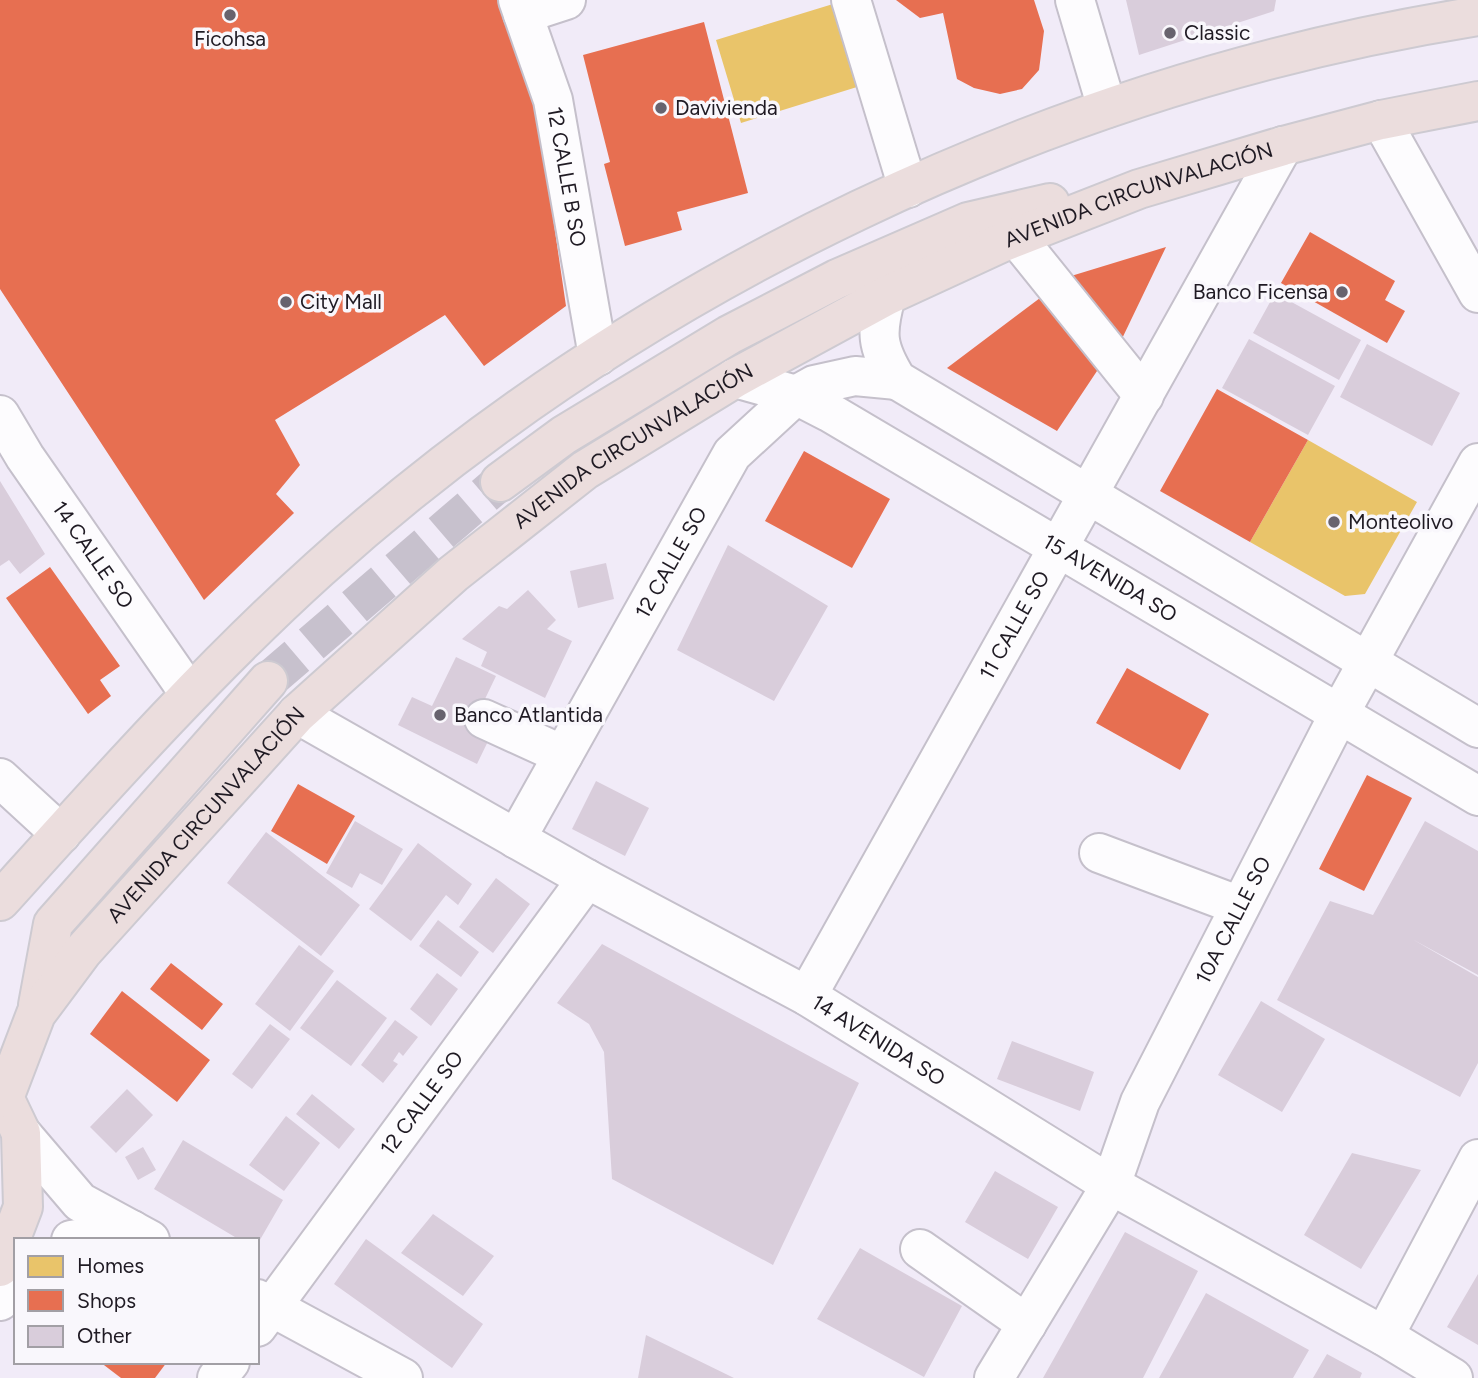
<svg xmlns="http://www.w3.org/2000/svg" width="1478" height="1378" viewBox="0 0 1478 1378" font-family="Figtree,sans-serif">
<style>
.homes{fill:#e9c46a}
.shops{fill:#e76f51}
.building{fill:#d9cddb}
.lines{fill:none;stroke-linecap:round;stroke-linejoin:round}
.highway-tunnel{stroke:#c7c1cd;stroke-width:38;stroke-dasharray:38 19;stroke-linecap:butt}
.minor-casing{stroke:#c5c0cb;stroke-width:42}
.highway-casing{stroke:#cdcad1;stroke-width:42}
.minor{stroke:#fdfcfe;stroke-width:38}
.highway{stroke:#ebdddd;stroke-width:38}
.poi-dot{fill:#68636e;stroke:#f9f7fc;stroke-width:2.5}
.labels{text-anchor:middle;stroke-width:7;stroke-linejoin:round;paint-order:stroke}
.poi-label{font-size:21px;fill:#1f1a23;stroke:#f9f7fc;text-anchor:start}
.street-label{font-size:21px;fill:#1f1a23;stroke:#f9f7fc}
</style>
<rect width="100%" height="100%" fill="#f1ebf8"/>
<path class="homes" d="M833,4L857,87L741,123L716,40Z
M1308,440L1417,502L1365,594L1345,596L1250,542Z"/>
<path class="shops" d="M0,0H499L535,95L566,306L484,366L445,315L275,420L300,465L276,494L294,513L204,600L0,289Z
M896,0H1034L1044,31L1039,70L1022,89L1000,94L974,88L957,79L943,13L920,18Z
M704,22L748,193L677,212L682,230L625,246L604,164L610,162L583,55Z
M1310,232L1395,281L1385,300L1405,311L1387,343L1281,283Z
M1166,247L1118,347L1058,280Z
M1044,295L1103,362L1057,431L947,368Z
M1217,389L1308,440L1250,542L1160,491Z
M804,451L890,499L852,568L765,521Z
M50,567L120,666L100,680L111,696L88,714L6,598Z
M1127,668L1209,714L1180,770L1096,723Z
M1367,775L1412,798L1364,891L1319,869Z
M298,784L355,816L327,864L271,831Z
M171,963L223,1004L202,1030L150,989Z
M122,991L210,1060L177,1102L90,1034Z
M100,1362H167L155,1378H121Z"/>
<path class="building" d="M1126,0H1276L1274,11L1139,55Z
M1275,293L1361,340L1339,380L1253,333Z
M1249,339L1335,386L1308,435L1222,388Z
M1367,344L1460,393L1432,446L1340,397Z
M0,481L45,554L20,574L9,560L0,566Z
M728,545L828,606L774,701L677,650Z
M606,563L614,599L578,608L570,571Z
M528,590L556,620L547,629L572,641L545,698L481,666L487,652L462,639L499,606L507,609Z
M456,657L496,676L473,724L492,733L477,764L398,725L412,697L432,706Z
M596,781L649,808L625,856L572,829Z
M355,821L403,849L382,885L360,873L352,888L326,873Z
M1425,821L1478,851V975L1412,939L1478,977V1063L1460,1097L1277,1000L1330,901L1373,915Z
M266,832L360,905L321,956L227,883Z
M418,843L472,884L458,905L446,895L411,941L369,909Z
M496,878L530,904L493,953L459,927Z
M438,920L479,952L461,977L419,946Z
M602,944L859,1083L773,1265L612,1179L604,1052L589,1024L557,1003Z
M299,945L334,971L290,1031L255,1004Z
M437,973L458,989L431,1026L410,1009Z
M337,980L387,1018L351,1066L300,1028Z
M1261,1001L1325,1039L1282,1112L1218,1075Z
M395,1020L418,1037L403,1056L399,1052L393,1061L398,1064L383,1083L361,1065Z
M270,1024L290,1039L252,1089L232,1074Z
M1012,1041L1094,1072L1080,1111L997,1079Z
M127,1089L153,1115L116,1153L90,1127Z
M312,1094L355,1129L339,1149L296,1114Z
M286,1116L320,1143L284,1191L249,1165Z
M183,1140L283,1200L257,1245V1240H240L154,1189Z
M143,1147L156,1170L138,1180L125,1157Z
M1352,1153L1421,1170L1361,1269L1304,1235Z
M995,1171L1058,1207L1028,1259L965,1222Z
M433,1214L494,1256L463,1296L401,1253Z
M1125,1232L1198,1271L1143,1378H1043Z
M366,1239L483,1324L452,1368L334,1284Z
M860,1248L962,1306L924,1377L817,1319Z
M1478,1274V1345L1447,1327Z
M1206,1293L1309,1350L1293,1378H1159Z
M646,1335L734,1378H638Z
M1327,1354L1362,1373L1360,1378H1313Z"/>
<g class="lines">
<path class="highway-tunnel" d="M268,681L500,482"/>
<g class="minor-casing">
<g id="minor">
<path id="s1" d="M518,0L553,100L598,356"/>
<path d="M851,0L908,188"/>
<path d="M1075,0L1107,108"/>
<path d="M523,14L566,0"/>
<path d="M1381,120L1478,293"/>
<path d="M1016,237L1144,396"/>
<path d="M886,296C876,333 876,346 897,380L1478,728"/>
<path id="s2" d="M735,378L796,395L829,412L1478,796"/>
<path id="s3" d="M0,415L25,457L189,693"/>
<path id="s4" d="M297,714L587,879L807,996L1111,1185L1384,1336L1453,1378"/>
<path d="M484,719L563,755"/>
<path d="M0,778L61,834"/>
<path id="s5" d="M516,839L732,454L796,395L814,385L855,376L897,380"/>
<path d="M1099,853L1240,906"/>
<path id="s6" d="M807,996L1283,146"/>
<path d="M21,1133L80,1202L150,1240"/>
<path d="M71,1240L132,1230"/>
<path d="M920,1249L1027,1324"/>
<path d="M257,1299L403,1378"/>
<path d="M0,1301L16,1282"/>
<path id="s7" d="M257,1327L587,879"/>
<path d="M1384,1336L1478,1159"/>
<path d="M217,1378L230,1362"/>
<path id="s8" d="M994,1378L1111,1185L1140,1102L1338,716L1478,463"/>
</g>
</g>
<g class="highway-casing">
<g id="highway">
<path d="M500,482L564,435L729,335L837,279L968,222L1050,203"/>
<path d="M0,901C103,787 205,672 319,569C637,282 1055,83 1478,16"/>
<path d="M38,1005L53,924L268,681"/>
<path d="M0,1089L21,1133L23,1207L0,1267"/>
<path id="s9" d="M4,1098L36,1014L83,951L297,714L453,574L585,470L735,378L886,296L1001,243L1139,189L1283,146L1381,120L1478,101"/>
</g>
</g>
<use href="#minor" class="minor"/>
<use href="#highway" class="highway"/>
</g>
<g class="poi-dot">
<circle cx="230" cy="15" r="7"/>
<circle cx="1170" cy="33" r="7"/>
<circle cx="661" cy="108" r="7"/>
<circle cx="1342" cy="292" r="7"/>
<circle cx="286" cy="302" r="7"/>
<circle cx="1334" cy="522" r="7"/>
<circle cx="440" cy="715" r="7"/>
</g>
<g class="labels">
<g class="poi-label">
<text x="1184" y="40">Classic</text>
<text x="230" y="46" text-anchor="middle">Ficohsa</text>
<text x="675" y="115">Davivienda</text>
<text x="1328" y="299" text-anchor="end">Banco Ficensa</text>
<text x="300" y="309">City Mall</text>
<text x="1348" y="529">Monteolivo</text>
<text x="454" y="722">Banco Atlantida</text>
</g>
<g class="street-label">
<text dy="7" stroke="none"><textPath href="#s1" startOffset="184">12 CALLE B SO</textPath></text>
<text dy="7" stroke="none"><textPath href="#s9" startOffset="1486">AVENIDA CIRCUNVALACIÓN</textPath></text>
<text dy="7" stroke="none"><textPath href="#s9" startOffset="919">AVENIDA CIRCUNVALACIÓN</textPath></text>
<text dy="7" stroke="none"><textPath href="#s3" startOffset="168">14 CALLE SO</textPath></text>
<text dy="7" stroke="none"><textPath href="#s5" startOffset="317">12 CALLE SO</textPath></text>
<text dy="7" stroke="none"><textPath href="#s2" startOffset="427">15 AVENIDA SO</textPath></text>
<text dy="7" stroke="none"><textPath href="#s6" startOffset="425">11 CALLE SO</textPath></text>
<text dy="7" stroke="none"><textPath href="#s9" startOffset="352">AVENIDA CIRCUNVALACIÓN</textPath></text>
<text dy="7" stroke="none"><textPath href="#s8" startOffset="518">10A CALLE SO</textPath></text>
<text dy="7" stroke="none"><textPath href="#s4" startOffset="667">14 AVENIDA SO</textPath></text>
<text dy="7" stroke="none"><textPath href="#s7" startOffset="278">12 CALLE SO</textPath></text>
</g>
</g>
<rect x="14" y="1238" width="245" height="126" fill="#f9f7fc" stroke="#a29fa5" stroke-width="2"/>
<rect x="28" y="1256" width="35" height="21" fill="#e9c46a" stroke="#a29fa5" stroke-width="2"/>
<text x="77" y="1273" font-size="21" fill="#1f1a23">Homes</text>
<rect x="28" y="1290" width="35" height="21" fill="#e76f51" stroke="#a29fa5" stroke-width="2"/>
<text x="77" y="1308" font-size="21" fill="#1f1a23">Shops</text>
<rect x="28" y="1326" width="35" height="21" fill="#d9cddb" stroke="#a29fa5" stroke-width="2"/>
<text x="77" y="1343" font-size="21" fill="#1f1a23">Other</text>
</svg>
